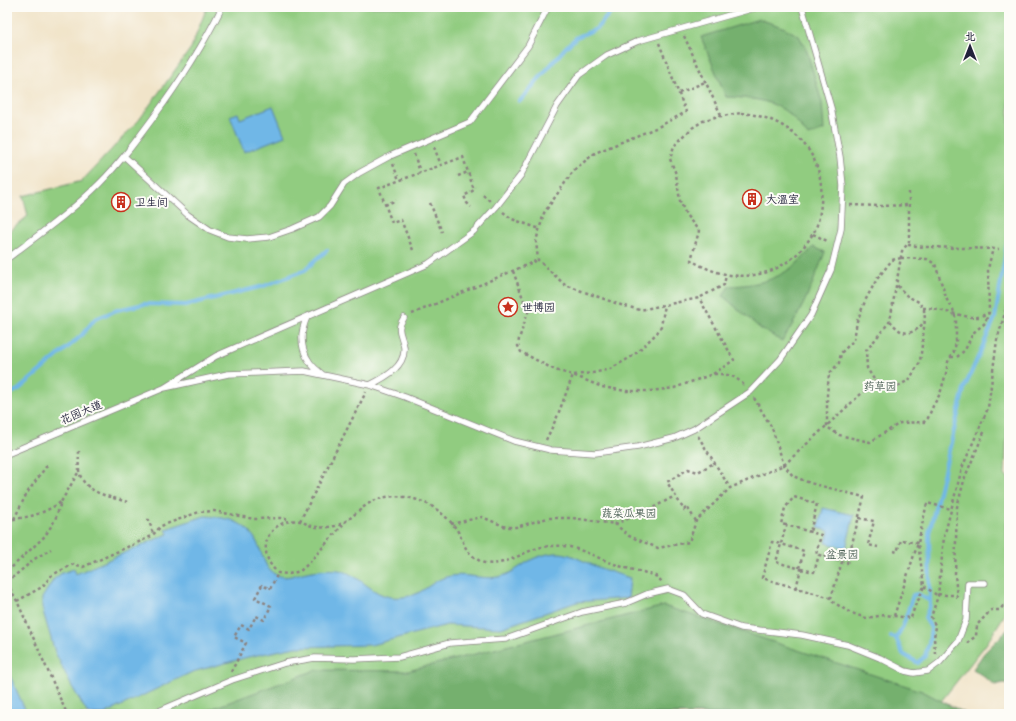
<svg xmlns="http://www.w3.org/2000/svg" width="1016" height="721" viewBox="0 0 1016 721" font-family="'Comic Neue','LXGW WenKai TC',sans-serif">
<style>
.green{fill:#91cc80;stroke:#5a775e}
.forest{fill:#74b06e;stroke:#4b6954}
.water{fill:#6fb7e7;stroke:#486c91}
.lines{fill:none;stroke-linecap:round;stroke-linejoin:round}
.stream{stroke:#6fb7e7;stroke-width:4}
.service-casing{stroke:#8a8382;stroke-width:7}
.path{stroke:#8a8382;stroke-width:2.5;stroke-dasharray:3 3;stroke-linecap:butt}
.service{stroke:#fff;stroke-width:5.5}
.labels{text-anchor:middle;stroke-width:4;stroke-linejoin:round;paint-order:stroke}
.poi-label{font-size:11px;fill:#22223b;stroke:#fdfcf7;text-anchor:start}
.park-label{font-size:11px;fill:#495e53;stroke:#fdfcf7}
.street-label{font-size:11px;fill:#22223b;stroke:#fdfcf7}
</style>
<rect width="100%" height="100%" fill="#fdfcf7"/>
<filter id="ink" filterUnits="userSpaceOnUse"><feTurbulence type="fractalNoise" baseFrequency=".025" numOctaves="2"/><feDisplacementMap in="SourceGraphic" scale="8" xChannelSelector="R" yChannelSelector="G"/><feConvolveMatrix kernelMatrix="1 2 1 2 8 2 1 2 1" color-interpolation-filters="sRGB"/></filter>
<filter id="wash" filterUnits="userSpaceOnUse"><feTurbulence type="fractalNoise" baseFrequency=".012" numOctaves="4" result="noise"/><feDisplacementMap in="SourceGraphic" scale="16" xChannelSelector="R" yChannelSelector="G"/><feGaussianBlur stdDeviation="0.9" result="paint"/><feColorMatrix in="noise" values="0 0 0 0 0 0 0 0 0 0 0 0 0 0 0 0 0 1.4 0 .05"/><feComposite in="paint" operator="in"/></filter>
<g filter="url(#wash)">
<rect width="100%" height="100%" fill="#f1e4c9"/>
<path class="green" d="M207,7H1009V382L1005,474L1009,479V509L1006,531L1009,551V604L1008,609L987,643L931,714H7V233L28,216L23,196L82,181L139,120L191,48Z"/>
<path class="forest" d="M759,19L785,28L799,36L807,51L822,103L824,130L808,136C803,129 797,122 791,116C774,99 748,98 726,97L701,37Z
M813,247L825,252C813,283 801,314 782,341L761,329L723,296L729,286C765,285 789,276 813,247Z
M664,606L922,691L967,714H197L316,670L408,671Z
M1009,628V684L1004,683L995,685L973,669L984,653Z"/>
<path class="water" d="M273,106L285,136L244,152L230,116L238,113L240,119Z
M823,508L854,515L846,548L826,543L829,531L818,528Z
M205,516C233,518 251,523 261,552C264,560 266,568 273,573C285,581 295,574 307,572C318,570 333,568 343,571C361,577 373,595 391,597C399,598 410,597 418,593C428,588 435,580 446,577C463,572 481,580 498,577C512,575 523,563 535,558C564,547 570,556 595,566C607,571 618,574 630,578L628,598L577,602L501,628L447,625L371,645L296,647L248,657L192,672L104,714H88L71,685L55,652L42,608V598L54,579L62,573L74,569L76,574L168,534L166,529Z
M7,669L27,714H7Z"/>
<g class="lines">
<path class="stream" d="M520,101L566,47L577,37L596,29L615,7
M7,395L18,390L81,336L95,319L117,310L144,304L186,305L264,286L305,270L327,250
M891,637L896,638L903,626L913,595L918,594L930,601
M896,638L903,654L918,663L925,656L929,643L931,628L925,618L930,605L929,533L964,389L995,318L1009,232"/>
</g>
</g>
<g filter="url(#ink)">
<g class="lines">
<g class="service-casing">
<path id="service" d="M124,156L188,215L210,230L228,237L247,239L269,237L292,229L319,217L330,206L344,184L359,173L390,156L470,122L528,46L548,7
M7,259C38,235 71,212 99,184C119,164 136,141 153,118C179,83 203,46 222,7
M307,317C297,339 302,360 322,374
M370,385C384,378 406,367 404,347C402,334 395,330 404,318
M164,388L228,374L304,371L370,385L405,397L514,441L551,450L595,453L638,447L674,438L694,429L750,392L780,360L811,315L831,270L841,229L843,186L840,157L831,108L802,7
M7,454L164,388L216,356L428,264L474,231L496,207L521,175L557,106L579,75L607,55L638,41L758,7
M152,714L232,680L285,663L315,658L354,659L399,657L450,643L506,639L582,612L626,603L647,594L668,589L684,595L702,614L741,628L802,635L848,645L880,658L905,671L914,673L928,671L940,662L958,641L966,620L968,583H985"/>
</g>
<path class="path" d="M684,36L721,115
M659,43L686,112L658,127L595,153L574,170L544,213L536,241L538,260L565,285L621,305L640,310L699,298L724,285L726,275
M679,93L705,82
M741,113C790,117 826,153 821,203C820,214 818,227 812,235C785,280 733,287 691,260L699,231L686,215L680,201L676,174L670,159L674,146L692,128L703,121L715,117Z
M434,147L441,165
M414,154L420,172
M393,164L399,180
M458,176L468,172
M483,195L490,201
M430,203L442,232
M385,205L396,200
M850,205L880,206L909,205
M503,212L512,219L540,229
M813,234L829,242
M908,245L925,247L999,249
M413,250L401,220L392,223L379,188L463,157L474,190L464,196L467,203L471,207
M901,258L927,259L935,264L947,300L953,309L956,320V343L953,355L949,359L947,365V370L940,394L933,406L928,418L924,422L900,423L870,442L839,435L827,427V395L829,374L839,363L841,353L854,340L857,321L866,299L877,279L892,260Z
M513,271L528,312L519,339L518,346L521,352L555,370L573,375L593,373L610,369L633,356L657,333L661,326L665,305
M923,308H929L969,317H979L988,313
M412,314L538,260
M890,321C893,324 896,328 899,330C909,337 920,329 924,321
M951,357H957L965,350L973,333L985,323L989,312L988,269L993,248
M714,374C729,374 734,375 745,386
M875,381L886,386H898L909,380L920,362L925,319L924,310L919,302L907,296L896,284
M754,398L772,428L784,465L793,476L810,483L864,497L847,563L842,562
M698,436L730,488
M546,440L557,417L573,375L602,387L626,391H650L674,388L713,374L734,360L699,298
M79,451C79,459 77,472 82,479C90,494 112,497 127,502
M859,518L874,521L868,545L878,547
M14,519L27,493L48,464
M7,520C30,517 41,515 61,502
M147,520H149L153,534
M347,520L308,564L300,571L289,574L278,573C267,563 262,549 269,535C275,525 288,519 300,521C306,523 311,527 317,527C323,528 329,527 335,526C347,523 355,513 365,506C385,491 413,495 433,507C442,513 451,521 457,530C465,543 463,550 477,559C480,561 482,563 485,563C506,567 523,551 542,547C551,546 561,545 570,547C586,551 602,560 617,565C630,570 643,571 655,576C658,577 660,580 662,582
M300,521L366,392
M696,521L687,507L684,510L667,482L688,469L698,472L714,463
M451,524L482,517L506,527H516L548,518H572L615,524L629,536L658,548L689,542L696,521L730,488L784,465L875,381L867,368L866,351L890,321L902,251L909,242V192
M615,524L645,512L675,496
M786,525L781,524L785,508L794,497L817,504L810,532
M799,568L804,551L781,544L786,525L821,535L816,554L842,562L831,598
M801,569L814,572L819,555
M7,571L11,568L45,536L55,520L61,502L79,471
M7,582L36,558L51,549
M7,583L17,601L67,714
M924,586L938,596
M796,588L801,569L776,562L781,544L772,542L762,578L831,598L833,602L849,612L866,618L885,615L911,618L916,603L919,599L924,586L918,543L901,540L897,552L894,551
M938,594L946,595H957
M957,598L955,574L957,507L965,477L985,430
M17,601L42,587L52,575L74,564L83,567L152,536L161,526L199,512L214,511L254,519L281,518L290,520
M894,616L918,543L927,503L951,509
M967,643L976,636L977,625L991,610H1000L1003,606L1009,610
M935,654L934,637L936,627L931,617L938,596L944,537L962,468L988,408L997,340L1005,313L1009,287
M231,672L246,643L234,637L241,625L249,629L256,616L264,620L271,606L255,598L262,585L270,589L278,573"/>
<use href="#service" class="service"/>
</g>
</g>
<defs>
<g id="building-ring" transform="scale(1)"><circle r="9.5" fill="#fdfcf7" stroke="#c8321e" stroke-width="1.5"/><path d="M-4-6H4V6H1V3H-1V6H-4ZM-2.5-4.3h1.7v1.8h-1.7ZM.8-4.3h1.7v1.8H.8ZM-2.5-1h1.7V.8h-1.7ZM.8-1h1.7V.8H.8Z" fill="#c8321e"/></g>
<g id="sight-ring" transform="scale(1)"><circle r="9.5" fill="#fdfcf7" stroke="#c8321e" stroke-width="1.5"/><path d="M0-6L1.8-2.2L6-1.7L2.9 1.2L3.7 5.4L0 3.3L-3.7 5.4L-2.9 1.2L-6-1.7L-1.8-2.2Z" fill="#c8321e"/></g>
</defs>
<g fill-rule="evenodd">
<use href="#building-ring" x="752" y="199"/>
<use href="#building-ring" x="121" y="202"/>
<use href="#sight-ring" x="508" y="307"/>
</g>
<g class="labels">
<g class="poi-label">
<text x="766" y="203">大温室</text>
<text x="135" y="206">卫生间</text>
<text x="522" y="311">世博园</text>
</g>
<g class="park-label">
<text x="880" y="390">药草园</text>
<text x="629" y="517">蔬菜瓜果园</text>
<text x="842" y="558">盆景园</text>
</g>
<g class="street-label">
<text transform="translate(81 412) rotate(-23)" y="4">花园大道</text>
</g>
</g>
<rect width="1016" height="721" fill="none" stroke="#fdfcf7" stroke-width="24"/>
<g transform="translate(970 46)" stroke="#fdfcf7" stroke-width="3" paint-order="stroke">
<path d="M0-3L7 15L0 10L-7 15Z" fill="#22223b"/>
<text y="-6" font-size="11" font-weight="bold" text-anchor="middle" fill="#22223b">北</text>
</g>
</svg>
